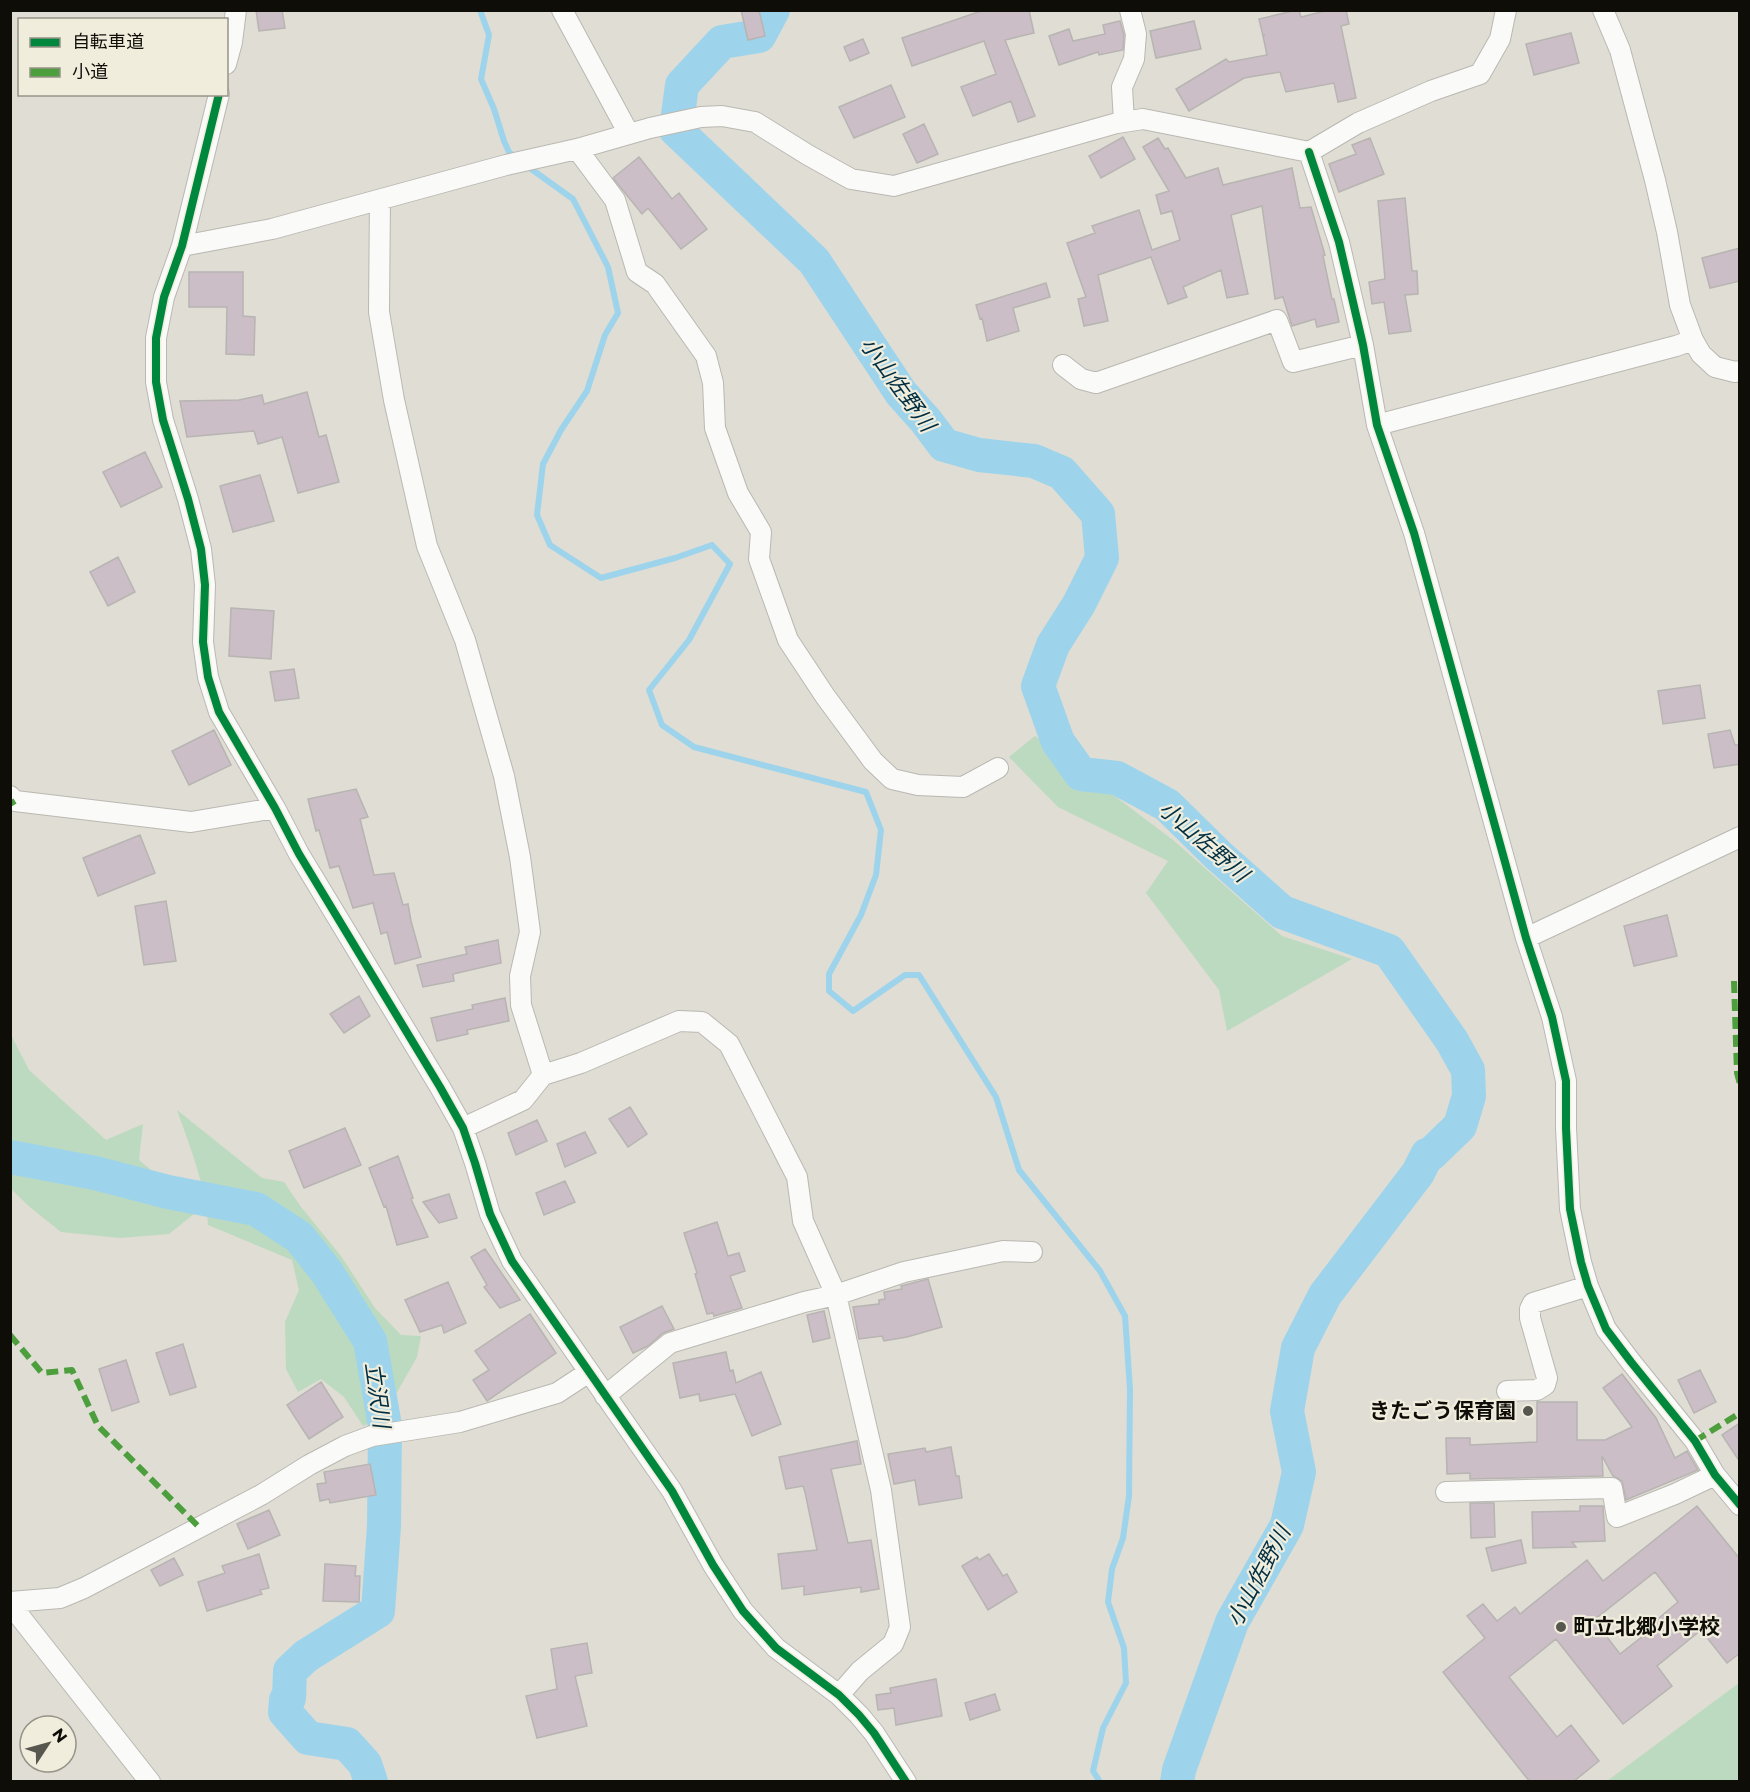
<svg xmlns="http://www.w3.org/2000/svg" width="1750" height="1792" viewBox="0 0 1750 1792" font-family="Montserrat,'Noto Sans JP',sans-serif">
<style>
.green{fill:#bcdac0}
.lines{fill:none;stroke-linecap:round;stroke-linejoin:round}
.stream{stroke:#9dd4ec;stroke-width:6}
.river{stroke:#9dd4ec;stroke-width:34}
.building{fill:#cbbec7;stroke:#b7b4b2;stroke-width:1.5;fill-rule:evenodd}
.minor-casing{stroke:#bab8b1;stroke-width:22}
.minor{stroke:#fafaf9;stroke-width:20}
.quiet{stroke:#4d9f3e;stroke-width:6;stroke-dasharray:12 6;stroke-linecap:butt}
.cycleway-casing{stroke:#f1eddd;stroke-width:11}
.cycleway{stroke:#00873e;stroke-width:8}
.poi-dot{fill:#57564f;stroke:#f1eddd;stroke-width:2}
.labels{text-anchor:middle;stroke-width:4.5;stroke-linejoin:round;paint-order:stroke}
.poi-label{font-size:21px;font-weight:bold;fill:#0e0d08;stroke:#f1eddd;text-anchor:end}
.water-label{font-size:22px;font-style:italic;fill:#002f42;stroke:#f1eddd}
</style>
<rect width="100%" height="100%" fill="#dfddd4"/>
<path class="green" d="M1035,736L1173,840L1282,936L1352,959L1227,1031L1219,990L1146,893L1168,861L1058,807L1009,757Z
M11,1035L29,1070L106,1140L143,1124L139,1160L199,1210L169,1234L120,1238L61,1232L31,1208L11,1189Z
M177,1110L262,1178L284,1182L301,1207L341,1256L375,1308L401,1335L421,1336L417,1357L396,1394L388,1416L363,1426L344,1397L321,1379L298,1392L286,1369L285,1322L299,1290L292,1260L208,1225C206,1186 190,1147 177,1110Z
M1739,1683V1781H1607Z"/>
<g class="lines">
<path class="stream" d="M480,10L489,35L481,79L494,109L504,141L509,152L516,158
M527,166L573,199L608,267L618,313L605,335L587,391L561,430L543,464L537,515L550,545L601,578L675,558L712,545L730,564L689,640L649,690L662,725L694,747L866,792L881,830L876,875L861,915L829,974V991L853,1011L905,975H919L996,1097L1019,1170L1100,1271L1125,1316L1130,1389L1129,1496L1123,1538L1112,1569L1108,1602L1124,1648L1126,1683L1103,1728L1093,1771L1100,1782"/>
<path class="river" d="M773,10L759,36L722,42L682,85L676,130L814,261L901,393L926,421L944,445L979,455L1034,461L1062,473L1098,514L1102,558L1079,604L1053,645L1038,686L1058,742L1081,774L1117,778L1167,805L1219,856L1282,912L1389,951L1452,1041L1468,1070L1469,1096L1460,1126L1430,1155H1427L1418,1173L1325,1295L1298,1348L1287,1411L1299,1472L1287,1525L1232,1622L1179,1770L1177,1782
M10,1157L95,1173L168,1192L256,1209L299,1237L326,1271L370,1341L385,1426L384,1526L378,1611L306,1656L290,1671L289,1698L286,1700L285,1712L308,1738L347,1744L365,1764L371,1782"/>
</g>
<path class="building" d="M256,10H282L285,28L259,31Z
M741,10H759L765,36L748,40Z
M984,10H1029L1034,33L1005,40L1035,116L1018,122L1011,101L973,116L961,87L996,74L984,41L912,66L902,38Z
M1297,10H1299L1301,17L1329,10H1346L1349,24L1341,26L1356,98L1338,102L1334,83L1286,92L1280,72L1244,78L1189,111L1176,89L1226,59L1229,62L1267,55L1263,36L1265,35L1263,36L1259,19Z
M1120,21L1124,35L1123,50L1099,55L1098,52L1059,65L1049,36L1069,29L1073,41L1105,34L1103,25Z
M1194,21L1201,49L1156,58L1150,31Z
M1571,33L1579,63L1534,75L1526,44Z
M863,39L869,53L850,61L844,47Z
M891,85L905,117L854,138L839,107Z
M924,124L938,154L917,163L903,134Z
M1123,137L1135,159L1101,178L1089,156Z
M1158,138L1165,149L1168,148L1186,178L1218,168L1223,185L1292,168L1300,208L1311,207L1325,255L1323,256L1332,299H1334L1339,322L1317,327L1315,319L1292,326L1283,297L1275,299L1262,206L1231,215L1248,294L1227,298L1221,270L1183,287L1187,297L1168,304L1151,257L1098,275L1108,321L1084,326L1078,299L1086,297L1067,243L1095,233L1092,226L1139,210L1152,250L1180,240L1172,211L1161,214L1156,195L1169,191L1143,147Z
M1370,138L1384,174L1339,192L1329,164L1356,154L1352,145Z
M639,157L672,199L679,193L707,229L681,249L648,208L642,214L613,178Z
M1405,198L1412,271H1417L1418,294L1405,295L1411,331L1389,334L1384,302L1372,304L1369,282L1385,279L1378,201Z
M1740,248V281L1710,288L1702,258Z
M189,272H243V316L255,317L254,355L226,354L227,307H189Z
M1046,283L1050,297L1013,308L1019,331L987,341L982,318L980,319L976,305Z
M307,392L319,437L326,435L339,482L298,493L282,437L258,444L254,431L187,437L180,401L239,400L262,395L264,404Z
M145,452L162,487L121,507L103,472Z
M260,475L274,521L233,532L220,486Z
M118,557L135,592L108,606L90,572Z
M231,608L274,611L271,659L229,656Z
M294,669L299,698L275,701L270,672Z
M1700,685L1705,718L1663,724L1658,691Z
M214,730L231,765L189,785L172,751Z
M1730,730L1735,745H1740V764L1714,768L1708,734Z
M356,789L368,817L360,819L374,875L394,873L403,905L408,904L411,921L421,957L395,964L387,932L381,934L373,903L353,908L339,866L330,868L319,830L316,831L308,799Z
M140,835L155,873L98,896L83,858Z
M166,901L176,961L144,965L135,906Z
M1667,915L1677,956L1634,966L1624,926Z
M498,940L501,963L453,974L454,981L423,987L417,965L467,954L465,947Z
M359,996L370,1016L344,1033L330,1014Z
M505,998L509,1021L467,1030L468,1034L437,1041L431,1018L473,1009L472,1005Z
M630,1107L647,1134L628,1147L609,1119Z
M537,1120L547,1141L516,1155L508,1133Z
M345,1128L361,1165L304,1188L289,1151Z
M585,1132L596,1153L565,1167L557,1144Z
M398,1156L413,1198L411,1199L428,1237L397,1245L386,1206L384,1207L369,1168Z
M565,1181L575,1202L544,1215L536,1193Z
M449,1194L457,1218L439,1223L423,1202Z
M717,1222L728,1256L739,1253L745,1271L730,1276L742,1308L714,1316L713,1313L707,1314L695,1274L697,1273L684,1233Z
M485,1249L520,1300L500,1308L484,1287L487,1285L471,1257Z
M928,1279L942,1327L907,1337L884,1341L882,1336L859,1339L853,1307L879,1304V1300L885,1299L884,1292L902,1289L901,1286Z
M448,1282L466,1323L444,1333L442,1325L420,1332L405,1300Z
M662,1306L674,1329L663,1333L648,1346L633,1353L620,1327Z
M824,1311L830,1338L813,1342L807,1315Z
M530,1314L556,1353L487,1401L473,1380L489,1370L475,1351Z
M183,1344L196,1387L170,1395L156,1353Z
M726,1352L730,1371L733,1370L736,1383L761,1372L781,1424L752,1436L735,1394L700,1401L699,1394L680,1398L673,1363Z
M126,1360L139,1402L112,1411L99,1369Z
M1700,1370L1716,1402L1694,1413L1678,1380Z
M1622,1374L1656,1418L1675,1458L1687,1451L1698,1470L1626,1500L1622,1481L1613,1476L1602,1456L1603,1476L1470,1479V1473L1447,1474L1446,1438H1470V1445L1537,1442V1402H1577V1440H1605L1632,1427L1603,1388Z
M321,1382L343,1417L309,1439L287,1405Z
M1740,1423V1462L1722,1435Z
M857,1441L861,1464L831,1469L848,1543L871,1540L879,1589L861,1592V1587L804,1595V1586L782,1589L778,1554L817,1550L805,1492L803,1486L786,1489L779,1457Z
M951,1447L956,1476H959L962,1498L919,1505L915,1480L894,1484L888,1454L925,1448L926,1452Z
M370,1464L376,1495L330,1503L329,1499L320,1501L317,1484L326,1483L324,1472Z
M1470,1503H1494L1495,1537L1471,1538Z
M1580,1506H1603L1605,1541L1572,1542L1576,1547L1533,1548L1532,1512L1580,1511Z
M1697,1506L1740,1559V1653L1727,1663L1701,1630L1657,1666L1672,1686L1623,1724L1556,1639L1509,1677L1557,1737L1571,1725L1599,1761L1573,1782H1530L1443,1672L1485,1638L1467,1616L1483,1604L1497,1621L1515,1607L1520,1614L1587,1560L1603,1581ZM1655,1572L1678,1602L1646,1629L1648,1632L1620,1654L1594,1620Z
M269,1510L280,1535L248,1549L237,1524Z
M1521,1540L1526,1563L1492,1571L1486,1548Z
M259,1554L269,1588L260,1590L262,1594L207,1611L198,1582L225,1573L222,1566Z
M989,1554L1003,1576L1007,1574L1017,1592L988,1610L962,1566L977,1557L979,1560Z
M174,1558L183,1575L160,1586L151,1570Z
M325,1564L356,1566L355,1576H360L359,1602L323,1601Z
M587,1643L592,1673L575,1676L587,1726L537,1738L526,1696L557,1689L551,1649Z
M936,1679L942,1716L896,1725L894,1708L878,1710L876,1695L891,1693L890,1688Z
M995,1694L1000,1710L970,1720L965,1703Z"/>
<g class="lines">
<g class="minor-casing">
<path id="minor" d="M562,10L629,134
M1603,10L1620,50L1655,180L1667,232L1680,305L1693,340L1701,354L1715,367L1735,372L1740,371
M226,64L232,42L236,10
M219,94L182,246L164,297L156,338V382L163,420L188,499L201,549L205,585L203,642L208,677L219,712L275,808L299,854L440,1087L463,1128L475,1163L490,1214L512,1261L672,1491L713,1565L743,1611L776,1648L839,1695L859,1715L874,1733L906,1782
M1124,122L1122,87L1134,59L1136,34L1130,10
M577,149L615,200L637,272L655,284L706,356L713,383L715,428L738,493L761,532L759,559L788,640L825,696L873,761L892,779L918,785L963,787L998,768
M1309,152L1339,242L1363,345L1377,425L1414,533L1526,938L1552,1017L1566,1081V1128L1570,1209L1581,1262L1588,1286L1606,1329L1631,1362L1695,1441L1715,1475L1740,1505
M380,200L379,312L394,400L427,546L465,640L504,776L520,857L530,932L520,976L521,1005L543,1075
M182,246L272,229L506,165L577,149L650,128L701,117L722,116L755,122L808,155L851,179L894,186L1117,123L1143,119L1309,152L1358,123L1431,91L1480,74L1500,39L1506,10
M1063,365L1081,379L1096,383L1277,320L1293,362L1363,345
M1377,425L1676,346L1693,340
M10,796L15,801L191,822L275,808
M1526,938L1740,837
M463,1128L523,1100L543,1075L581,1063L679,1021L702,1022L729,1044L797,1177L803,1221L836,1295L881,1490L900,1627L893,1644L860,1671L839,1695
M1507,1391L1537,1390L1545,1385L1547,1378L1530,1318V1309L1533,1303L1588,1286
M605,1396L670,1343L804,1302L836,1295L904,1272L1003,1251L1032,1252
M1446,1492L1612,1488L1617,1517L1675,1494L1715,1475
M10,1602L60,1598L84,1588L261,1495L309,1465L345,1446L372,1436L460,1422L557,1393L589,1372
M10,1604L150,1782"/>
</g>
<use href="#minor" class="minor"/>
<path class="quiet" d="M10,804L15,801
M1734,981L1737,1073L1740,1084
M10,1335L42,1373L72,1370L98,1426L200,1528
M1695,1441L1740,1413"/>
<g class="cycleway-casing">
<path id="cycleway" d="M219,94L182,246L164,297L156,338V382L163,420L188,499L201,549L205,585L203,642L208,677L219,712L275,808L299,854L440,1087L463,1128L475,1163L490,1214L512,1261L672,1491L713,1565L743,1611L776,1648L839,1695L859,1715L874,1733L906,1782
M1309,152L1339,242L1363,345L1377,425L1414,533L1526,938L1552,1017L1566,1081V1128L1570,1209L1581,1262L1588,1286L1606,1329L1631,1362L1695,1441L1715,1475L1740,1505"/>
</g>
<use href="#cycleway" class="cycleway"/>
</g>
<g class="poi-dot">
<circle cx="1528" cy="1411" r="6"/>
<circle cx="1561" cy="1627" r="6"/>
</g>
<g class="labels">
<g class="poi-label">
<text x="1516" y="1418">きたごう保育園</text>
<text x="1573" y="1634" text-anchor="start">町立北郷小学校</text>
</g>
<g class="water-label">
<text transform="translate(898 384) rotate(54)" y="8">小山佐野川</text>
<text transform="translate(1204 841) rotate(41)" y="8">小山佐野川</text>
<text transform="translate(378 1395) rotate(82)" y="8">立沢川</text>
<text transform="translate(1258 1576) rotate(-62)" y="8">小山佐野川</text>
</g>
</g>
<rect width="1750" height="1792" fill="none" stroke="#0e0d08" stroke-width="24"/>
<rect x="18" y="18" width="210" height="78" fill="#f1eddd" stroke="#969388" stroke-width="1.5"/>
<rect x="30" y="38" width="30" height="9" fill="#00873e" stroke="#969388" stroke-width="1.5"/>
<text x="72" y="48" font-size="18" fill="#0e0d08">自転車道</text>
<rect x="30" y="68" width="30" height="9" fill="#4d9f3e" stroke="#969388" stroke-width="1.5"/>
<text x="72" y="78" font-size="18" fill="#0e0d08">小道</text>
<g transform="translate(48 1744) rotate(54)"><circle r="28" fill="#f1eddd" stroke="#969388" stroke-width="1.5"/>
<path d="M0-4.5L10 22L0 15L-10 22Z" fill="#57564f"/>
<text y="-9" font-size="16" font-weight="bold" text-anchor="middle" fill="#0e0d08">N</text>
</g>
</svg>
